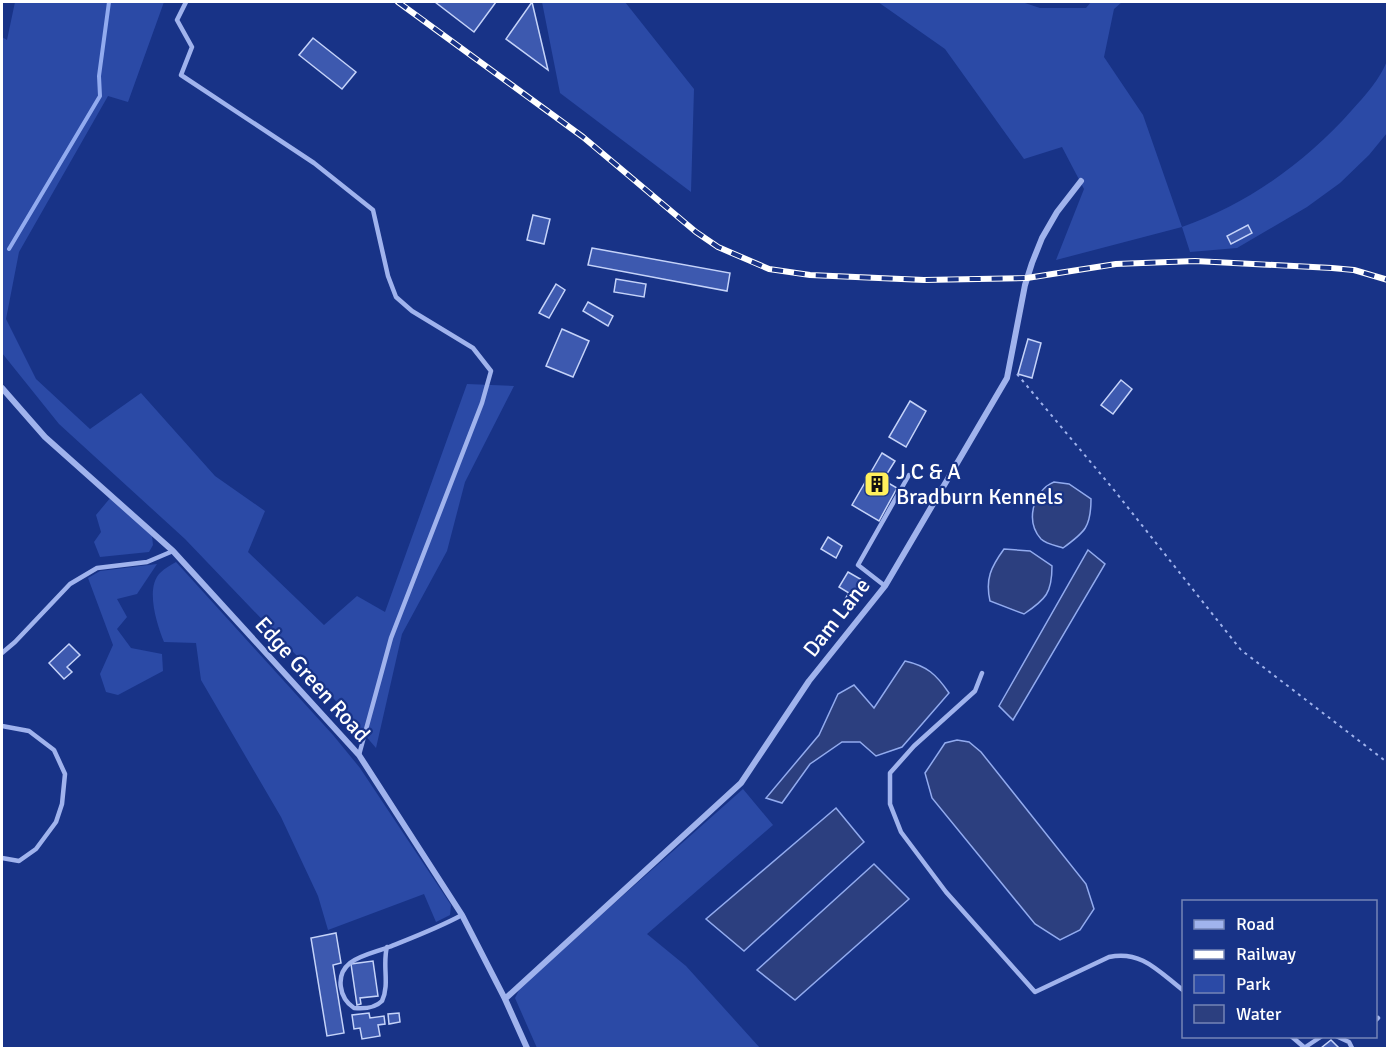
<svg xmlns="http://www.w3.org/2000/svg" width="1389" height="1050" viewBox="0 0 1389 1050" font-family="Signika,sans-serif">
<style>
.green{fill:#2b4aa6}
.water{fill:#2c3f7f;stroke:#92abef;stroke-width:1.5}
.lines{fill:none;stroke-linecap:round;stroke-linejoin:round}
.stream{stroke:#92abef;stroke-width:4}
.building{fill:#3d59af;stroke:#c5d3f9;stroke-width:1.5}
.path{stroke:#a0b3ed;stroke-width:2;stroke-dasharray:3 4.5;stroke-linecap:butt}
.service{stroke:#a0b3ed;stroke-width:4.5}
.minor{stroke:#a0b3ed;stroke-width:6}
.rail-casing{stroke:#fff;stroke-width:6}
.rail{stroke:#183387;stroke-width:4;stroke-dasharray:11;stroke-linecap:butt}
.labels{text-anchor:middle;stroke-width:4.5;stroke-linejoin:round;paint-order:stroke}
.poi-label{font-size:22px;fill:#fff;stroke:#183387;text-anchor:start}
.street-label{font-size:22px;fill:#fff;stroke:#183387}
</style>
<rect width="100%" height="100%" fill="#183387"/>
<path class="green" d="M15,2H164L128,102L108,96L19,252L6,319L36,379L90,429L141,393L215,476L265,511L248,552L324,625L357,596L385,612L467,384L514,386L465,482L447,551L402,634L376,748L298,657L185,539L59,424L2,353V37L7,40Z
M542,2H625L694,89L691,192L560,93Z
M878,2H1022L1040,8H1086L1091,2H1122L1114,9L1104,57L1143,115L1182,227C1248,204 1306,162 1352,110C1365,96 1380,79 1387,61V133L1369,155L1340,183L1307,207L1237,248L1190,252L1182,227L1056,260L1084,189L1062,147L1024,159L945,49Z
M111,497L152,536L153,545L149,552L100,557L94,542L101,532L96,515Z
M176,562L333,735L360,768L451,905L450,915L436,922L424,894L328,930L318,896L281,817L201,680L196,643L164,642C157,625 145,588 160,573C165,568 171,565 176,562Z
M157,564L137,594L117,599L127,617L117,629L131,648L162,654L163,671L118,695L106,692L100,674L113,645L88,578L100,571Z
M743,789L773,825L647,934L686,966L760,1048H537L515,998L521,986Z"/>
<path class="water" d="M1054,482L1069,484L1091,499C1091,527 1085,532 1063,548C1057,546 1046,544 1041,539C1025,521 1033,491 1054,482Z
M1004,549L1030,551L1052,566C1052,593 1046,599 1024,614L990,601C985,579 991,567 1004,549Z
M1088,550L1105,564L1013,720L999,706Z
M905,661C927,666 936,674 949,693L902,747L876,756L860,742H842L810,764L782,803L766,798L819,735L838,694L854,685L874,708Z
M957,740L969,742L981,752L1086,884L1094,909L1080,930L1060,940L1035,924L932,798L925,773L945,743Z
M836,808L864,842L744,951L706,919Z
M874,864L909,899L795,1000L757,970Z"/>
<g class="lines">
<path class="stream" d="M9,249L100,96L99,76L109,2"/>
</g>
<path class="building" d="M435,2H496L474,32Z
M532,2L548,70L506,39Z
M313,38L356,72L342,89L299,55Z
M533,215L550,219L544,244L527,240Z
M1248,225L1252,233L1231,244L1227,236Z
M592,248L730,273L727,291L588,265Z
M616,279L646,284L644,297L614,292Z
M556,284L565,290L549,318L539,313Z
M588,302L613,316L608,326L583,311Z
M562,329L589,341L573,377L546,366Z
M1028,339L1041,343L1032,378L1018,374Z
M1121,380L1132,389L1113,414L1101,405Z
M910,401L926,411L906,447L889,437Z
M882,453L895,461L883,480L897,488L879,521L852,505Z
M828,537L842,546L836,558L821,549Z
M848,572L862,580L854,593L858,596L854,604L845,599L849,593L839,587Z
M69,644L80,655L67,667L72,672L64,679L49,663Z
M336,933L341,963L333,965L344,1033L327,1036L311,938Z
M373,961L378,996L360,998L361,1004L357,1005L351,964Z
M369,1013L370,1018L384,1016L385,1024L378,1025L380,1036L362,1039L360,1028L354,1029L352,1015Z
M399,1013L400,1022L389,1024L388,1014Z
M1331,1040L1339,1048H1321Z"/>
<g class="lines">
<path class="path" d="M1017,374L1114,490L1241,650L1388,763"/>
<path class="service" d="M186,2L177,20L192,47L181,75L314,163L373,210L388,276L396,297L412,311L473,348L491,371L482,403L391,638L359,755
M885,586L858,565L909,475
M2,653L15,642L70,584L97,568L147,562L173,551
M982,673L975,691L914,746L890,773V804L901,832L946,892L1035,992L1109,957C1142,950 1159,972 1184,991
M2,726L29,731L54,750L65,774L62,804L56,822L36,849L19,861L2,858
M387,947C382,965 390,984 382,1001C375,1008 364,1009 354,1008C339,998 335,975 350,963C360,955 376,952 389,947C414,937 438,928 462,915
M1376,1020L1378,1018
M1291,1036L1305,1048
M1336,1036L1349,1042L1352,1048
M1304,1048L1322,1036"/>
<path class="minor" d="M2,388L45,437L173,551L359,755L462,915L505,999L527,1048
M505,999L741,783L809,681L885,586L1007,378L1025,285L1032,263L1042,238L1057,212L1081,181"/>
<g class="rail-casing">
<path id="rail" d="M398,2L583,137L696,232L718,247L769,269L810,275L924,280L1027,278L1116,264L1195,261L1332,268L1354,270L1388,280"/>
</g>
<use href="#rail" class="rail"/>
</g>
<defs>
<g id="building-square" transform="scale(1.35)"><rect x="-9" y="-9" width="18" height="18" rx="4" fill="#fff05c" stroke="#183387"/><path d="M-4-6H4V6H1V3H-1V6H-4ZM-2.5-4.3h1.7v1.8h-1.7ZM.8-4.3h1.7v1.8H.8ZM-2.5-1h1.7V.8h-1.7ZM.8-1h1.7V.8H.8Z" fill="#111"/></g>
</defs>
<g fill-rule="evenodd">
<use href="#building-square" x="877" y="484"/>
</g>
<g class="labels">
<g class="poi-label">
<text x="896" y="479">J C &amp; A<tspan x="896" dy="25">Bradburn Kennels</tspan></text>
</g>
<g class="street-label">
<text transform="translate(836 617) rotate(-52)" y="8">Dam Lane</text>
<text transform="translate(313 679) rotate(48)" y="8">Edge Green Road</text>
</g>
</g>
<rect width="1389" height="1050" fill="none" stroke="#ffffff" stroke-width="6"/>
<rect x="1182" y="900" width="195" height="138" fill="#183387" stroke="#7485b7" stroke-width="1.5"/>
<rect x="1194" y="920" width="30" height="9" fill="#a0b3ed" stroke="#7485b7" stroke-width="1.5"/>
<text x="1236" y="930" font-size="18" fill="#ffffff">Road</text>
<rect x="1194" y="950" width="30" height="9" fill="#ffffff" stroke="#7485b7" stroke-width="1.5"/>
<text x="1236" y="960" font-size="18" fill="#ffffff">Railway</text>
<rect x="1194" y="975" width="30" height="18" fill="#2b4aa6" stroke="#7485b7" stroke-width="1.5"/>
<text x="1236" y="990" font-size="18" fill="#ffffff">Park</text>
<rect x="1194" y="1005" width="30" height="18" fill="#2c3f7f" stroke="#7485b7" stroke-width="1.5"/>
<text x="1236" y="1020" font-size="18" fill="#ffffff">Water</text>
</svg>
